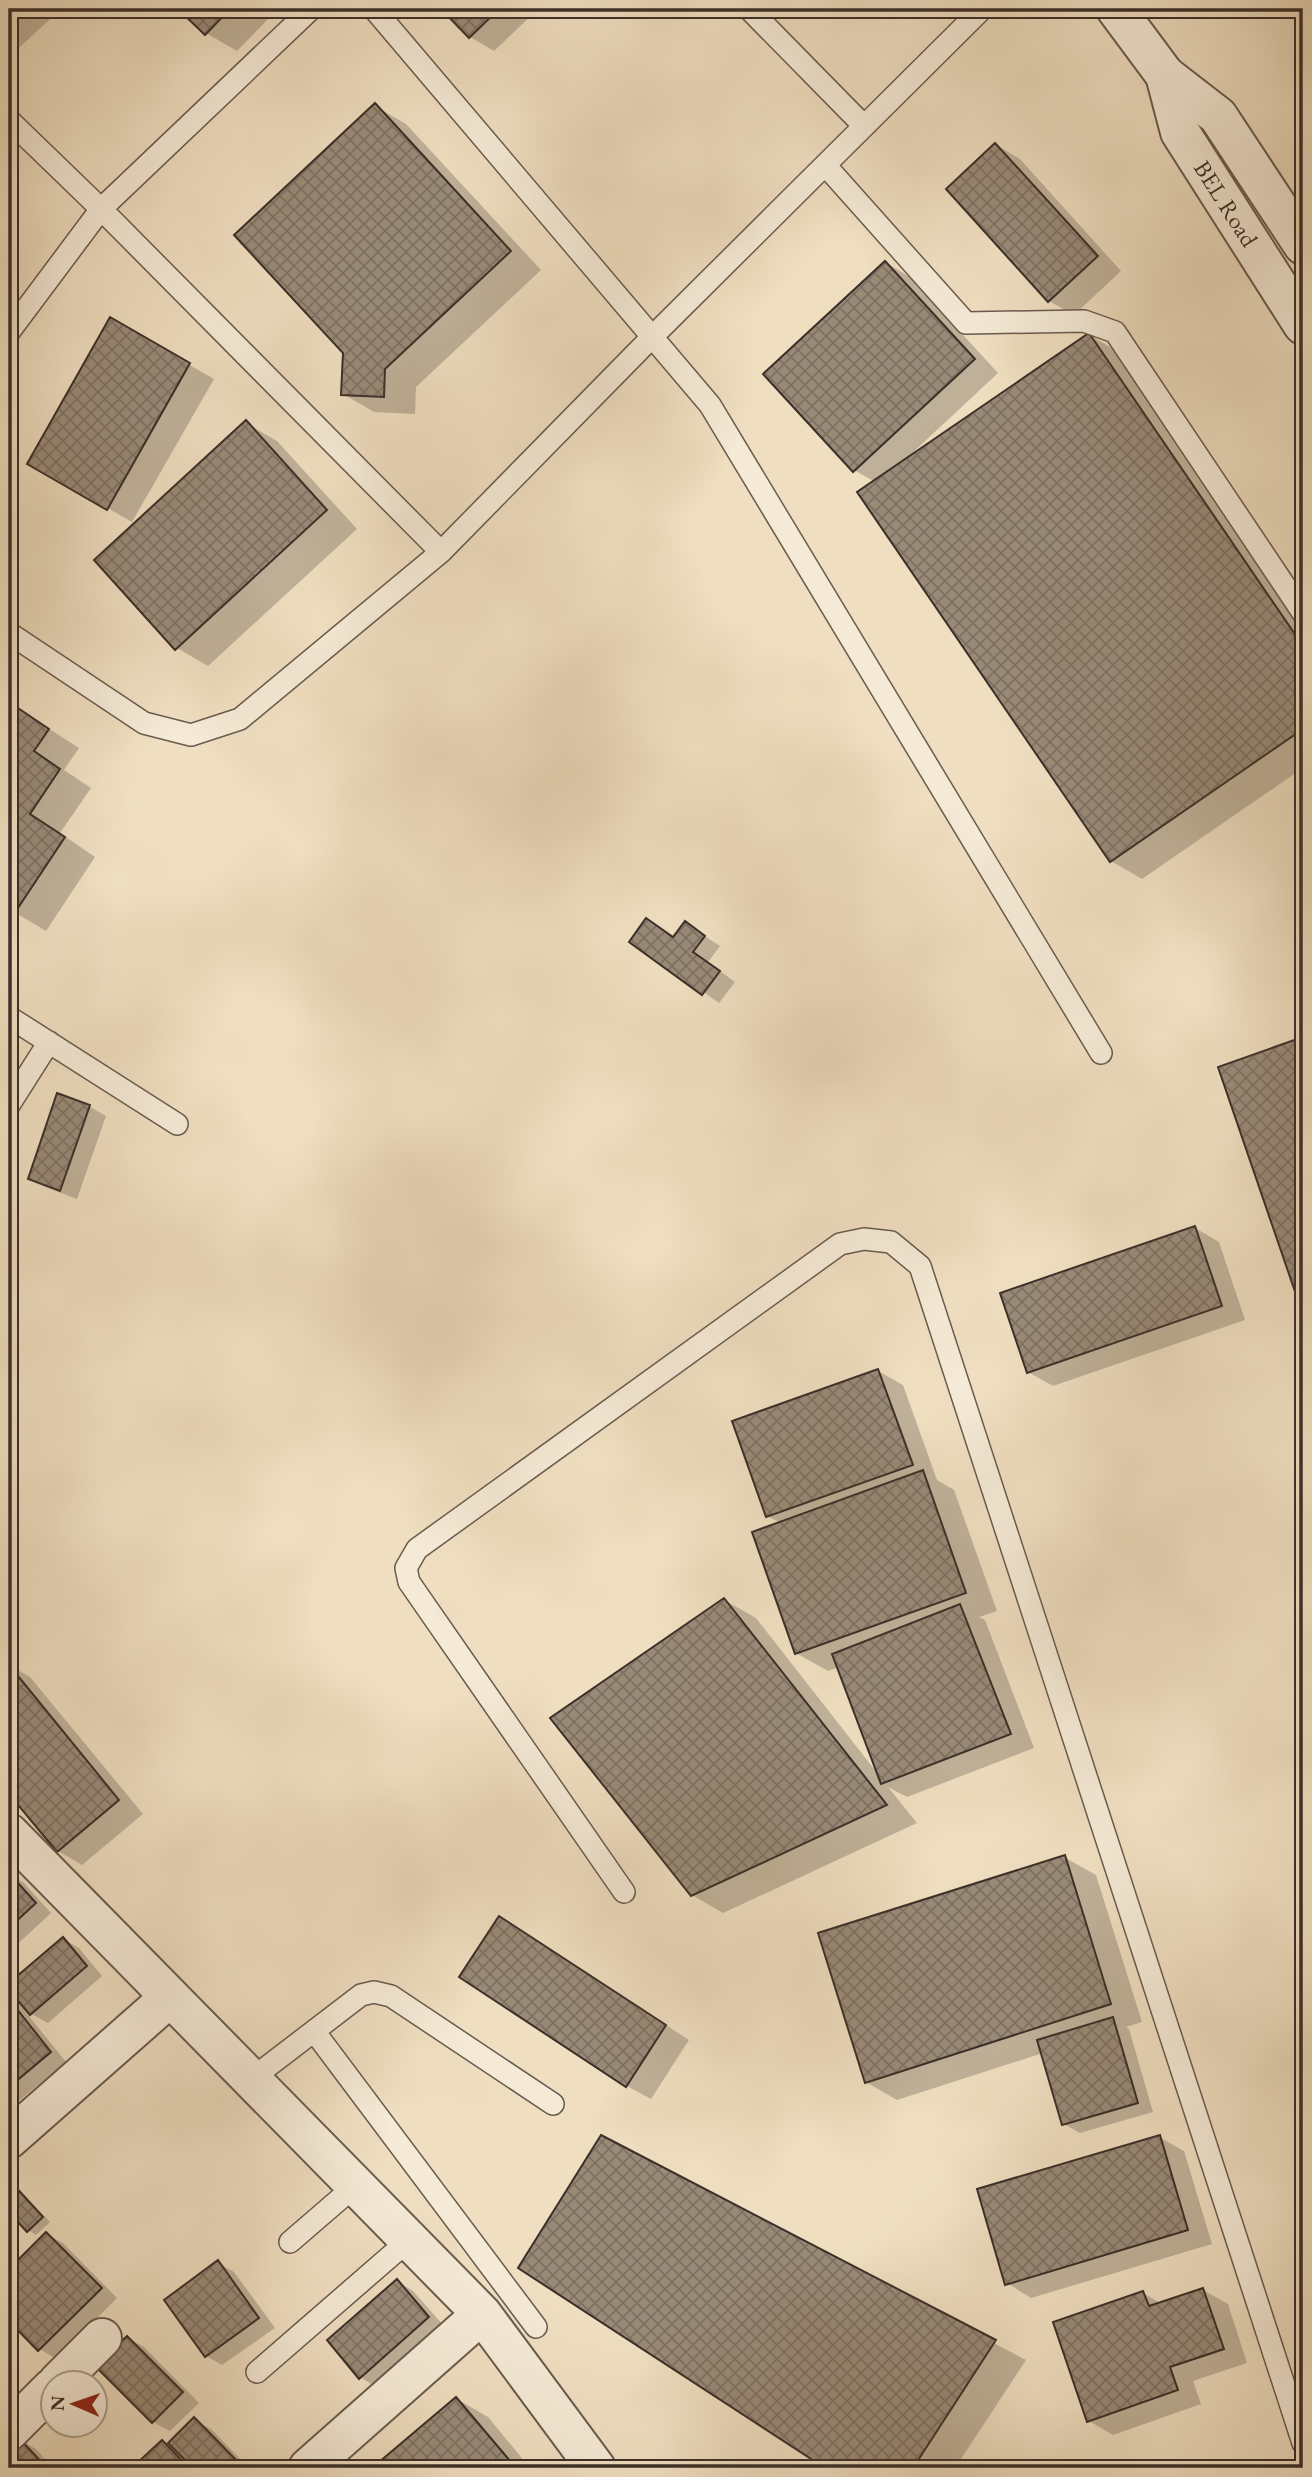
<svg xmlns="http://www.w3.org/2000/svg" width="1312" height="2477" viewBox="0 0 1312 2477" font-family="'EB Garamond',serif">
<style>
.shadow{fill:#0003}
.building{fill:url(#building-cross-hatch);stroke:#3c2f29;stroke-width:2}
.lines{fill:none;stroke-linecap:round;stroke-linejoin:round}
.service-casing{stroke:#695b4f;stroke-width:24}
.minor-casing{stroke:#695b4f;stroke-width:42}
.tertiary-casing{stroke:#695b4f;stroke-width:42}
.service{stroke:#f5ead6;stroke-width:21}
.minor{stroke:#f5ead6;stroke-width:38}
.tertiary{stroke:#f5ead6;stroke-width:38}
.labels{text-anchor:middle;stroke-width:7;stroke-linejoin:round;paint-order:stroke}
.street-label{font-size:24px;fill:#3c2f29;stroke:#f5ead6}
</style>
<defs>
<pattern id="building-cross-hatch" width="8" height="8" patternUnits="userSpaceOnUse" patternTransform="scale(1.75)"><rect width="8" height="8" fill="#998a78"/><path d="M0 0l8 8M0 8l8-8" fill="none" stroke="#7e7162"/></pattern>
</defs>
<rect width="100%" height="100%" fill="#efdec0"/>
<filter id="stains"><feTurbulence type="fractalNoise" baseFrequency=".00286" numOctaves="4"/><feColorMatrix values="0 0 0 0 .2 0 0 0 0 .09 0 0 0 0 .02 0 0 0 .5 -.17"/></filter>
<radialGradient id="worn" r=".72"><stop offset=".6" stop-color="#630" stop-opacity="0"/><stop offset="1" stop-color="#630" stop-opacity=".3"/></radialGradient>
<path class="shadow" d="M9,9H61L9,57Z
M180,9H278L237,51L206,33Z
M444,9H538L494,51L470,37Z
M375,106L406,124L541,270L416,387L415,414L374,412L343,394Z
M996,145L1020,159L1121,271L1074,315L1049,301Z
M886,263L910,277L998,373L908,457L909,458L1089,335L1120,353L1303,621V768L1142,879L1111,861L875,482L854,470Z
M111,320L214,379L132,522L29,463Z
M246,423L277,441L357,529L208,666L177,648Z
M9,703L79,748L64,770L91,788L60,833L95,857L46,931L9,909Z
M646,920L675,938L685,923L720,946L708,962L735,982L719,1003L631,941Z
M1303,1039V1309L1221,1068Z
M58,1096L90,1107L106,1116L77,1199L46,1187L30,1178Z
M1195,1228L1219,1242L1245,1320L1053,1386L1028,1372Z
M878,1371L903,1385L937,1480L954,1490L997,1611L979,1617L985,1620L1034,1748L907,1797L888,1787L917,1823L723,1913L692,1895L724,1600L756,1618L878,1774L839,1667L828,1671L796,1653L781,1523L767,1516Z
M9,1665L30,1677L143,1814L82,1865L58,1851L9,1792Z
M1064,1857L1096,1875L1142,2022L1126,2027L1129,2029L1153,2112L1080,2133L1064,2124L1043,2053L897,2100L866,2082Z
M9,1874L23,1882L51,1913L9,1952Z
M523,1932L689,2040L651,2099L627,2086Z
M63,1939L79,1948L102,1976L48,2023L24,2010L66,2062L9,2109V1999L27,2008L9,1986Z
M1159,2137L1184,2151L1212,2244L1031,2298L1007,2283Z
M601,2138L1026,2360L955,2468H829L520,2267Z
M9,2178L50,2222L36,2235L28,2230L9,2209Z
M46,2234L63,2243L117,2298L56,2359L40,2349L9,2318V2272Z
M218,2263L234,2272L275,2328L222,2365L206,2356Z
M397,2281L413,2291L445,2327L376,2387L360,2377Z
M1203,2290L1228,2304L1247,2363L1193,2381L1201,2404L1113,2435L1089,2421L1143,2293L1162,2304Z
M127,2338L144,2347L199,2403L170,2431L153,2422L99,2367Z
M457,2399L488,2417L530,2468H375Z
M194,2420L211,2429L249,2468H142L138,2464L162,2442L176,2450Z
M20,2440L36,2449L53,2468H9V2450Z"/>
<path class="building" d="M178,9H230L205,35Z
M441,9H499L469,38Z
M375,103L511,251L385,369L384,397L341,395L343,353L234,235Z
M995,143L1098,256L1048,302L946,189Z
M885,261L975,359L853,472L763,374Z
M110,317L190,363L107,510L27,464Z
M1089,333L1303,646V729L1110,862L857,492Z
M246,420L327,510L175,650L94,560Z
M9,702L49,729L34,751L60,769L30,814L65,837L14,914L9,911Z
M646,918L673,937L685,921L705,936L693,952L720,971L702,995L629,942Z
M1303,1037V1315L1218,1067Z
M57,1093L90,1105L60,1191L28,1179Z
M1195,1226L1222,1306L1027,1373L1000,1293Z
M878,1369L913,1465L766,1517L732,1421Z
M923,1470L966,1593L795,1654L752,1532Z
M724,1598L887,1805L691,1896L550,1718Z
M960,1604L1011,1734L881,1784L832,1654Z
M9,1665L119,1800L57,1852L9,1794Z
M1065,1855L1111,2004L865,2083L818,1933Z
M9,1873L36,1903L9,1928Z
M499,1916L666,2025L626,2087L459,1977Z
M63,1937L87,1966L30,2015L9,1990V1983Z
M9,1999L51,2052L9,2087Z
M1113,2017L1138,2103L1062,2125L1037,2040Z
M601,2135L996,2340L913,2468H825L518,2268Z
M1160,2135L1188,2230L1005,2285L977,2189Z
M9,2180L43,2217L27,2232L9,2212Z
M46,2232L102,2288L38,2351L9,2321V2269Z
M218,2260L259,2318L205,2357L164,2300Z
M397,2279L429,2317L359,2379L327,2340Z
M1203,2288L1224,2349L1170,2367L1178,2390L1087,2422L1053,2322L1143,2291L1149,2306Z
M127,2336L183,2392L152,2423L96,2367Z
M456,2397L516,2468H372Z
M194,2417L244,2468H193L168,2443Z
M19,2438L47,2468H9V2447Z
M162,2440L189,2468H140L136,2464Z"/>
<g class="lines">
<g class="service-casing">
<path id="service" d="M374,9L710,405L1101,1053
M749,9L864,126
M9,120L101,209L311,9
M826,166L966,323L1084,321L1115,332L1303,613
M9,332L101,209L441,552
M9,633L144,723L191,735L240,719L441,552L651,338L982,9
M9,1017L177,1124
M9,1105L49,1042
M624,1892L409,1582L406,1568L417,1549L840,1244L864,1239L891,1242L920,1266L1303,2443
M314,2031L536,2327
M250,2080L361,1995L374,1992L391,1996L553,2104
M290,2242L356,2185
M257,2372L409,2240"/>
</g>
<g class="minor-casing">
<path id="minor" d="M9,1833L482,2314L596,2468
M9,2139L169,1998
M58,2382L102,2338
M9,2431L52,2388
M308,2468L482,2314"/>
</g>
<g class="tertiary-casing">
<g id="tertiary">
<path d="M1116,9L1165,75L1218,116L1303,245"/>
<path id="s1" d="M1165,75L1180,132L1303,325"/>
</g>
</g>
<use href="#service" class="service"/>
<use href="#minor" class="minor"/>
<use href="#tertiary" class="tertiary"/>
</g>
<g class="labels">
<g class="street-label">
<text dy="8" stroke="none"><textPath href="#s1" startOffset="144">BEL Road</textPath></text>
</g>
</g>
<rect width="1312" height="2477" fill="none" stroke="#efdec0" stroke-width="35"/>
<rect x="10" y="10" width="1291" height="2456" fill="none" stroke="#3c2f29" stroke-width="3.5"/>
<rect x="18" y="18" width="1277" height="2442" fill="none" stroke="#3c2f29" stroke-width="2"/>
<g transform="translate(74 2404) rotate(272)"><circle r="33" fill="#f5ead6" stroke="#ab9f91" stroke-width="2"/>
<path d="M0-5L12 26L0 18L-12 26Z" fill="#8f2418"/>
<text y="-10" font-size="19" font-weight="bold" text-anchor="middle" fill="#3c2f29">N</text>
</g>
<rect width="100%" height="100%" filter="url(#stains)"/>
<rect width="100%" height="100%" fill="url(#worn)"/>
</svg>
